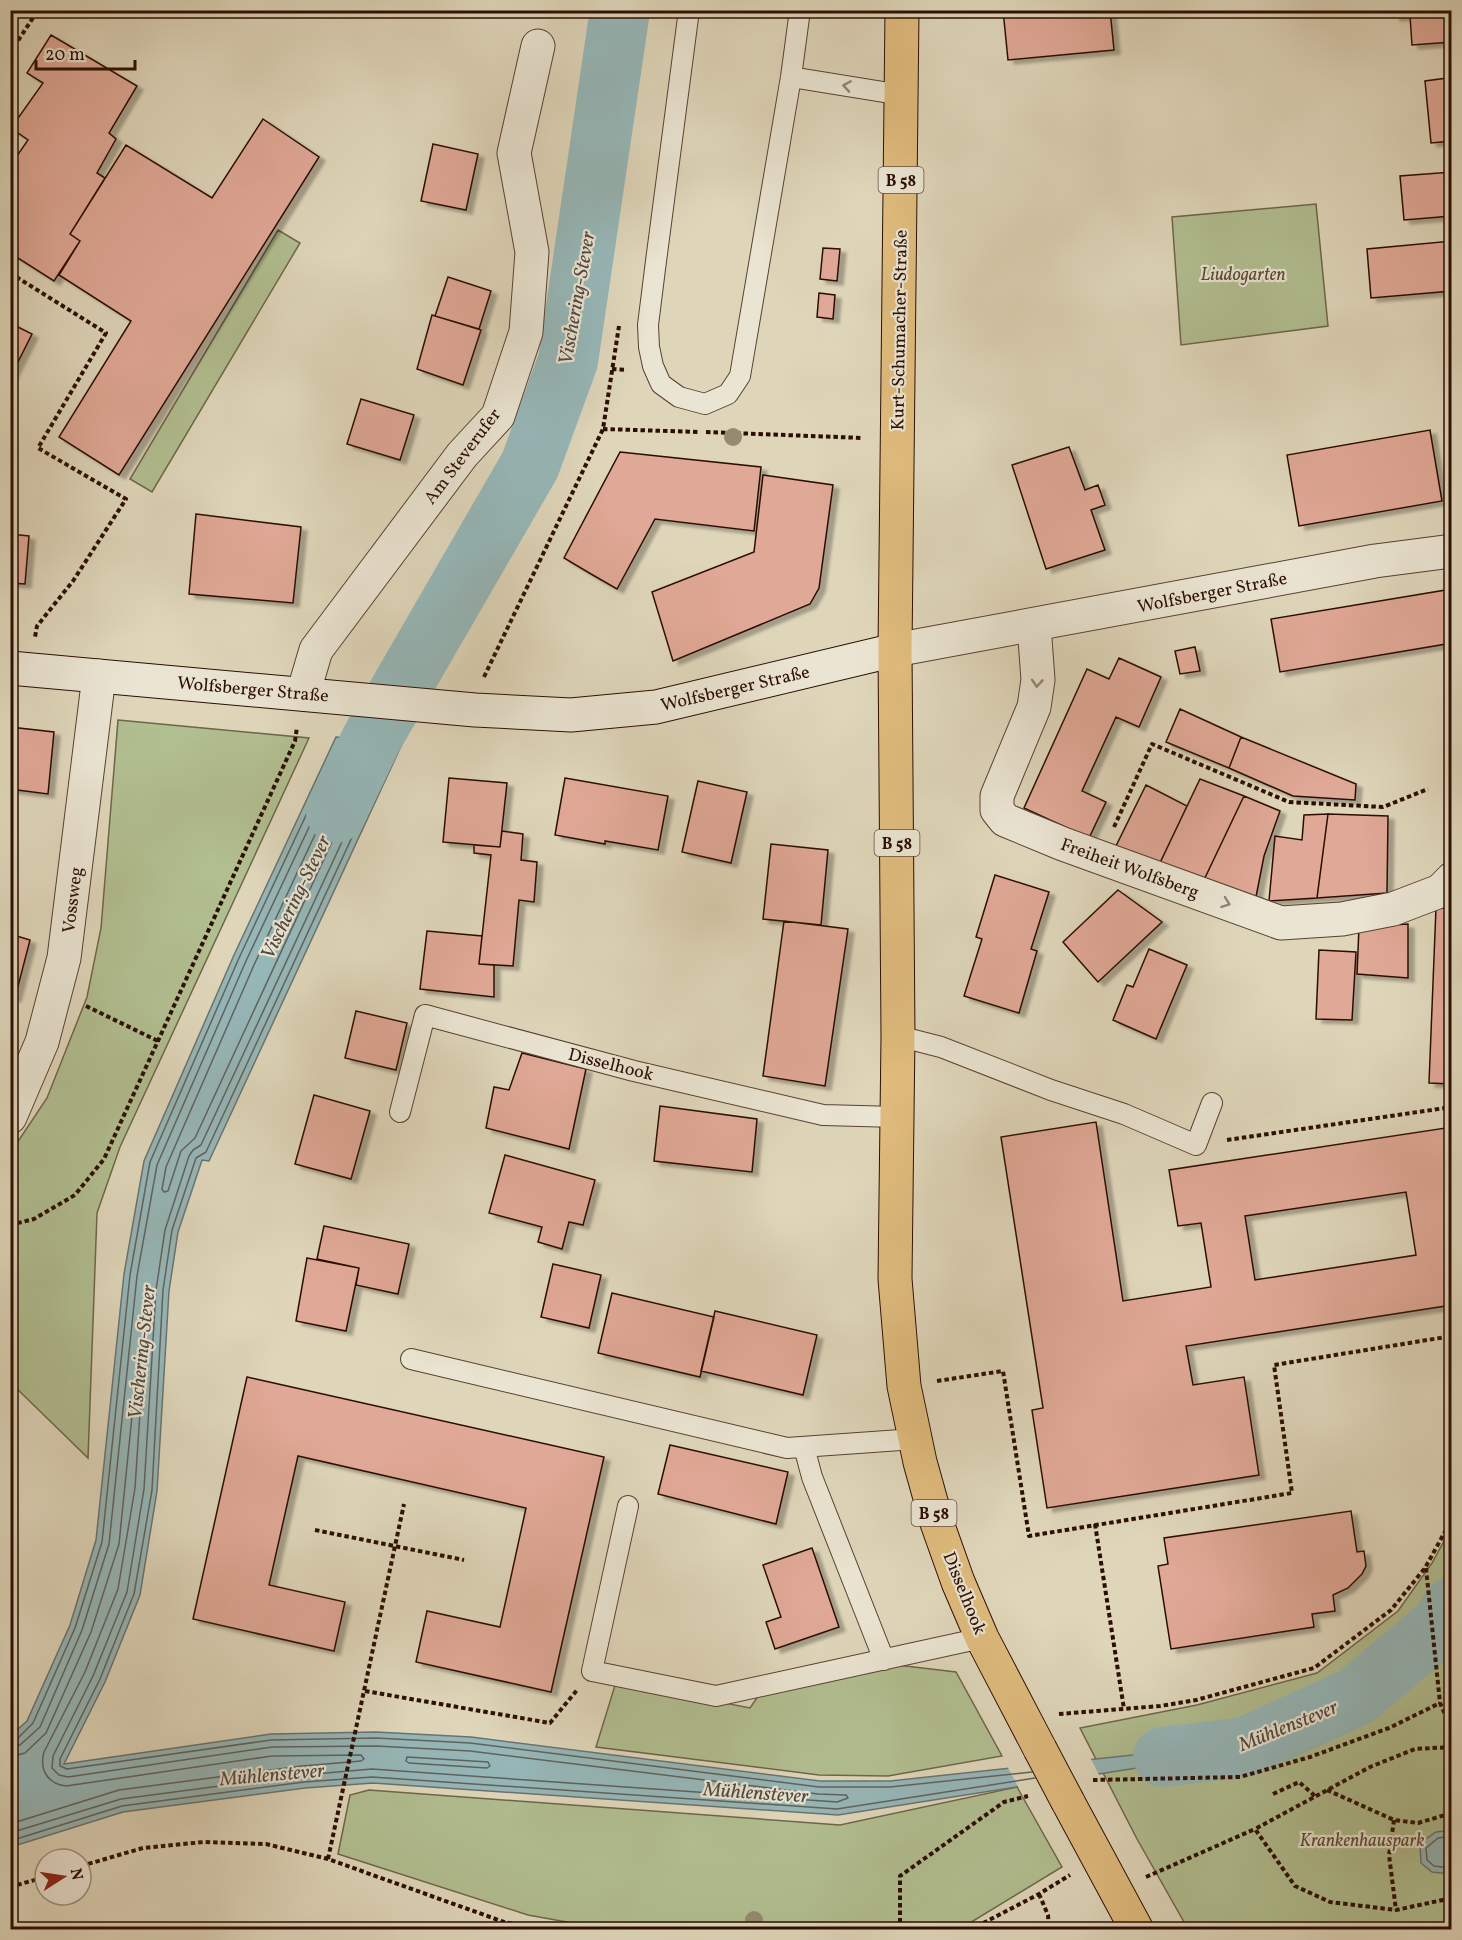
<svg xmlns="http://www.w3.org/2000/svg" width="1462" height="1940" viewBox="0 0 1462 1940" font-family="Vollkorn,serif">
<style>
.green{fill:#b1be90;stroke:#6e664a;stroke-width:1.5}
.water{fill:#96b7b8;stroke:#6b7370;stroke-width:1.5}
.pier{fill:#dfd6ba}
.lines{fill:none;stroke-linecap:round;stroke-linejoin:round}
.shore{stroke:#60625e;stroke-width:1.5}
.river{stroke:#96b7b8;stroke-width:60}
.building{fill:#e0a896;stroke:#2b0e03;stroke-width:1.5;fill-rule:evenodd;filter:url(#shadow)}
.service-casing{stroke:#584031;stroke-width:22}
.minor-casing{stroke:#584031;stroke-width:35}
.secondary-casing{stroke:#2b0e03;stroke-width:35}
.primary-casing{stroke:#2b0e03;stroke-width:35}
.path{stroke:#2b0e03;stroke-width:4;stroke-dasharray:4.5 3;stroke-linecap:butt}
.service{stroke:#eae4d2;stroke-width:20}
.minor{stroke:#eae4d2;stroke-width:33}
.secondary{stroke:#eae4d2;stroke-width:33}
.primary{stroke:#e0bb7d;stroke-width:33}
.primary-bridge-casing{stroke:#2b0e03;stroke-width:35;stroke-linecap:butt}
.primary-bridge{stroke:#e0bb7d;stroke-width:33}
.tree{fill:#968a70}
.oneway{stroke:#948475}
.labels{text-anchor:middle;stroke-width:4.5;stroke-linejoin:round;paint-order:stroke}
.shield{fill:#eae4d2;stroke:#644e41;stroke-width:1.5}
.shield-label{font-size:16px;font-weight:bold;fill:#2b0e03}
.park-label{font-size:18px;font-style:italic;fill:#5a4c34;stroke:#eae4d2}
.street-label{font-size:18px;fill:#2b0e03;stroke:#eae4d2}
.water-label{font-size:20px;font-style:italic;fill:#504942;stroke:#eae4d2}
</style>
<defs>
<filter id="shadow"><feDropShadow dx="6" dy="4" stdDeviation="1.5" flood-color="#0004"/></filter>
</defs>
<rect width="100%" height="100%" fill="#dfd6ba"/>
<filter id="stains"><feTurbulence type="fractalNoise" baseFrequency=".00333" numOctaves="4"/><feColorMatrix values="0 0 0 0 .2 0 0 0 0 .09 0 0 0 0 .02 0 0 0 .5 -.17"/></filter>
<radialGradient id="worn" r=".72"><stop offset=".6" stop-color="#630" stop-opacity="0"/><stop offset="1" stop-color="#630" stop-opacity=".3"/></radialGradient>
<path class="green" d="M1316,204L1328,326L1181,345L1172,217Z
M278,230L300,243L152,492L130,479Z
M118,720L309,738L120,1147L97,1213L88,1458L11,1383V1152L47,1098L87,997L101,928Z
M1451,1528V1929H1188L1137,1839L1080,1728L1197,1705L1317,1673L1398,1611L1432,1563Z
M880,1663L956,1672L1002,1756L888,1776L819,1775L596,1747L616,1682L750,1708L761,1692Z
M1017,1787L1062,1867L960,1929L611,1930L528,1915L338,1854L350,1795L369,1790L840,1825Z"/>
<path class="water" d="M336,737L403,742L209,1161L202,1160L178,1232L169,1291L157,1491L140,1595L105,1682L64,1764L271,1734L376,1732L471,1737L820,1781H890L1245,1743V1751L838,1815L373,1783L305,1788L123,1812L11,1847L10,1736L27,1721L70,1625L96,1540L124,1274L144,1161L234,955Z
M1451,1830V1874L1432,1872L1421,1863L1420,1843L1436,1832Z"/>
<path class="pier" d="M1090,1757L1100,1777L1020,1790L1007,1766Z"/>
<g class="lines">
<path class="shore" d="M352,761L365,762L367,766L195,1138L181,1151L168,1191L164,1192L162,1189L166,1167L254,965L349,762Z
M10,1740L17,1739L33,1723L75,1628L102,1542L130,1275L150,1162L239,958L339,745L342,743L390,747L392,751L206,1152L196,1158L172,1230L163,1290L152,1490L134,1594L100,1679L60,1759V1766L67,1769L271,1740L376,1738L470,1743L819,1787H890L1032,1772
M10,1748L20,1745L40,1727L82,1630L109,1544L137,1276L157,1165L246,961L344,753L347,751L379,754L381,758L201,1145L193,1150L189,1156L165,1230L156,1290L144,1489L127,1592L93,1676L53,1756L52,1768L59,1775L68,1777L272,1747L376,1746L470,1751L818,1794L846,1795L848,1798L837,1802L372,1769L303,1775L121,1799L10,1833
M10,1757L25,1753L46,1733L91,1632L119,1544L137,1367L141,1365L143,1367L135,1488L118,1589L85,1672L44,1752C39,1770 48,1784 66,1786L272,1756L361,1755L364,1759L361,1761L302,1766L119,1790L10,1824
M407,1757L488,1762L490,1766L487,1768L409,1763L406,1761Z
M1452,1836L1438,1838L1426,1848L1427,1860L1434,1866L1452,1868
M10,1841L122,1806L304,1782L372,1777L837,1809L1035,1778"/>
<path class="river" d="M336,813L371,740L530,465L568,361L620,10
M1163,1757L1245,1747L1355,1697L1441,1625L1452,1607"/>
</g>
<path class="building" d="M1003,10H1110L1114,50L1008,60Z
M1394,10H1452V42L1412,45L1410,16L1394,17Z
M51,35L137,86L109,133L116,139L97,173L105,178L70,234L80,241L54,281L10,253V166L28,140L11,128L43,83L27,73Z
M1452,67V141L1431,143L1425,81L1447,78L1446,68Z
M263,119L319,157L119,475L59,437L131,321L59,275L80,241L70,234L126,145L212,198Z
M433,144L478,154L466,210L421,201Z
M1452,172V216L1404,220L1400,176Z
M1452,241V291L1371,298L1367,249Z
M823,248L840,249L837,281L820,279Z
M448,277L491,291L479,329L435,316Z
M819,293L835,295L833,319L817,317Z
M432,315L481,330L463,385L417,369Z
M10,323L32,334L10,378Z
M361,399L414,415L400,460L347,444Z
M1430,430L1442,501L1299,526L1287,455Z
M1069,447L1085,490L1098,485L1105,505L1091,510L1105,550L1046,569L1012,465Z
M620,452L761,467L754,531L655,519L617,589L591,574L564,558Z
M763,475L833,485L819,588L810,604L673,661L652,592L754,552Z
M196,514L301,527L293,603L189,594Z
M10,534L29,536L25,584L10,583Z
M1452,589V643L1280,672L1271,619Z
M1195,647L1200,671L1180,674L1175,651Z
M1119,658L1161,677L1139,727L1116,717L1082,791L1106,802L1089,838L1024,808L1087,669L1109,679Z
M1180,709L1241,737L1229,768L1166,742Z
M10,727L54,732L48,794L10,789Z
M1241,737L1356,784L1355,800L1293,796L1229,768Z
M449,778L507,783L500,847L443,842Z
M565,778L668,796L658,850L605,841V844L555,835Z
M1200,779L1244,796L1202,884L1159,865Z
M698,781L747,792L731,863L682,852Z
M1146,785L1187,806L1159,865L1116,846Z
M1244,796L1280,811L1264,856L1255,902L1202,884Z
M1328,814L1317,898L1269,901L1275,836L1302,840L1304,815Z
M1328,814L1388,816L1387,893L1317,898Z
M502,831L523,834L521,860L537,862L534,902L519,900L513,966L479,964L491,855L474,853V845L500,847Z
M771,844L828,850L821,925L763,919Z
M995,875L1049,892L1031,949L1037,951L1019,1013L964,996L982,939L976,937Z
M1118,890L1162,922L1098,982L1063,942Z
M1436,908H1452V1084L1429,1083Z
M784,921L848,929L825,1086L763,1076Z
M1408,924V978L1357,974L1359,927Z
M427,931L482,936L479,964L494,965V997L420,989Z
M10,934L30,940L15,998L10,997Z
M1149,949L1187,965L1156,1039L1113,1020L1127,985L1133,987Z
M1319,950L1356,952L1352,1020L1316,1019Z
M356,1011L407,1023L396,1070L345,1058Z
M522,1053L586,1069L569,1149L486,1128L494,1087L509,1090Z
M314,1095L370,1111L351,1179L295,1164Z
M660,1106L757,1119L752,1172L654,1161Z
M1096,1122L1123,1301L1211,1287L1201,1223L1178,1226L1169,1170L1452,1127V1305L1186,1346L1193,1385L1244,1377L1259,1475L1047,1508L1032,1410L1043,1408L1001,1137ZM1406,1192L1416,1255L1255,1280L1245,1216Z
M505,1155L595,1180L583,1225L569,1222L562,1249L538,1242L542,1227L489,1213Z
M324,1226L409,1244L398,1294L356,1285L359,1268L317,1259Z
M307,1258L359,1268L346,1331L296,1321Z
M553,1264L601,1275L589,1328L541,1317Z
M612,1293L714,1317L700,1377L598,1353Z
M715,1311L817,1335L803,1395L701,1371Z
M247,1377L604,1457L551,1692L416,1662L427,1611L500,1627L526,1508L298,1456L269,1585L345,1602L334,1651L193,1619Z
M670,1445L788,1472L776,1524L658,1494Z
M1351,1511L1357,1552L1364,1551L1366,1566L1362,1574L1348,1588L1333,1595L1335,1611L1312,1614L1314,1627L1171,1649L1158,1566L1168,1564L1164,1538Z
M812,1548L839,1627L775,1649L766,1622L781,1617L763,1565Z"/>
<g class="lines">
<g class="service-casing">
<path id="service" d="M689,10L656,261L648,325L649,347L653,366L661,384L679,397L705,404L728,394L740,376L791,77L800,10
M791,77L902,95
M898,1036L941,1047L1051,1090L1124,1114L1196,1145L1212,1103
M400,1112L425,1015L634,1071L823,1115L897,1117
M411,1359L787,1448L915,1439
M804,1447L812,1477L884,1660
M628,1506L592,1671L716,1696L982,1638"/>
</g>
<g class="minor-casing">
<path id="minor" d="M1034,625L1038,680L1034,707L997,796V810L1005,820L1063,844L1281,923L1342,919L1393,909L1440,891L1452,879
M895,650L1375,561L1452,551
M303,694L316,650L462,455L498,416L526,332L532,252L514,153L538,46
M10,1117L42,1042L64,958L99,676"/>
</g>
<g class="secondary-casing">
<path id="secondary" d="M10,668L475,710L571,715L656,707L895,650"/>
</g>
<g class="primary-casing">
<path id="primary" d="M902,10L895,650L898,1036L895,1279L904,1386L920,1462L937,1523L958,1582L982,1638L1040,1749
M1068,1802L1137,1930"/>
</g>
<path class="path" d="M10,53L38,10
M10,273L106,333L38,448L126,499L73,581L37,626L35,637
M612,369L627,370
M603,429L699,432
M706,432L863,438
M484,677L603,429L619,326
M1114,827L1152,744L1289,802L1383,807L1428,789
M86,1006L158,1041
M1227,1140L1452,1107
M10,1225L34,1219L75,1195L104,1159L295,741L297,727
M937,1381L1003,1371L1029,1536L1292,1493L1274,1365L1452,1336
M1095,1524L1124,1709
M315,1530L464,1560
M1426,1568L1440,1703L1452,1730
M365,1691L550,1723L577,1690
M1059,1714L1160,1706L1196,1700L1314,1668L1391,1610L1425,1568L1452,1519
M1452,1747L1415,1749L1370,1767L1255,1829L1295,1886L1330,1902L1396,1910L1452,1898
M1093,1780L1240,1777L1310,1757L1389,1728L1440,1703
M1327,1790L1394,1820L1418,1823L1452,1813
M1273,1794L1299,1782L1315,1796
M1394,1820L1389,1855L1396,1910
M328,1859L404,1504
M81,1866L143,1848L204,1842L266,1844L328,1859L504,1922L553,1930
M1146,1877L1255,1829
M10,1887L45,1877
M1039,1894L1048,1915L1049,1930
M900,1930V1876L1004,1802L1028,1796
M970,1930L1039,1894L1070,1875"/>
<use href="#service" class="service"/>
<use href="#minor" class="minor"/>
<use href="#secondary" class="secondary"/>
<use href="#primary" class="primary"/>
<g class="primary-bridge-casing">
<path id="primary-bridge" d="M1040,1749L1068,1802"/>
</g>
<use href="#primary-bridge" class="primary-bridge"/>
</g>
<g class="tree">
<circle cx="733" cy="437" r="9"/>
<circle cx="754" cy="1920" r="9"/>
</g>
<defs><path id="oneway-chevron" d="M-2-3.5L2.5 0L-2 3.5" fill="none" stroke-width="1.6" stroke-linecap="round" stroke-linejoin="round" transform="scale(1.5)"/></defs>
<g class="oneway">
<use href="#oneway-chevron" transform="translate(847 86) rotate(-171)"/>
<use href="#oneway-chevron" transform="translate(1037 683) rotate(94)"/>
<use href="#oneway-chevron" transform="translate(1226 903) rotate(20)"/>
</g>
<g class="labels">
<g class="shield">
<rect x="878.5" y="167" width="45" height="26" rx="4.5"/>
<rect x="874.5" y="830" width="45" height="26" rx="4.5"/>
<rect x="911.5" y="1500" width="45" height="26" rx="4.5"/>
</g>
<g class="shield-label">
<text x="901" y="186">B 58</text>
<text x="897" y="849">B 58</text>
<text x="934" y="1519">B 58</text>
</g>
<g class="park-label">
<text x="1243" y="280">Liudogarten</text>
<text x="1362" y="1846">Krankenhauspark</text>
</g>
<g class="street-label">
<text transform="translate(899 330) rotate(-89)" y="6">Kurt-Schumacher-Straße</text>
<text transform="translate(462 456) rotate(-53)" y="6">Am Steverufer</text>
<text transform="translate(1212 592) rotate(-11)" y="6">Wolfsberger Straße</text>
<text transform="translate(735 688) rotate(-13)" y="6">Wolfsberger Straße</text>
<text transform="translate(253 689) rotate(5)" y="6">Wolfsberger Straße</text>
<text transform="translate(1130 868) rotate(20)" y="6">Freiheit Wolfsberg</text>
<text transform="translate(72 900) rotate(-83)" y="6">Vossweg</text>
<text transform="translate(611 1064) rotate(14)" y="6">Disselhook</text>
<text transform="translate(965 1593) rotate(68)" y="6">Disselhook</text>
</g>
<g class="water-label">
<text transform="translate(576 298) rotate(-80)" y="7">Vischering-Stever</text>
<text transform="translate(295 897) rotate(-64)" y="7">Vischering-Stever</text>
<text transform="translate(141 1352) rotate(-84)" y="7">Vischering-Stever</text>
<text transform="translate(1288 1725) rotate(-22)" y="7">Mühlenstever</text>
<text transform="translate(272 1774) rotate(-5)" y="7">Mühlenstever</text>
<text transform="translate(756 1792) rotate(4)" y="7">Mühlenstever</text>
</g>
</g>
<rect width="1462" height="1940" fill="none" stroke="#dfd6ba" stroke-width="36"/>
<rect x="12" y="12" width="1438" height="1916" fill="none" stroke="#2b0e03" stroke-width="3"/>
<rect x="18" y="18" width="1426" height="1904" fill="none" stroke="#2b0e03" stroke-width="1.5"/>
<g transform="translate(63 1877) rotate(78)"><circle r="28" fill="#eae4d2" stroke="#9e8e7f" stroke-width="1.5"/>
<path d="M0-4.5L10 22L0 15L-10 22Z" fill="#8f2418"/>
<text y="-9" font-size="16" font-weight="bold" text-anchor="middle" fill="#2b0e03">N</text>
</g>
<path d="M36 60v9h99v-9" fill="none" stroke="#2b0e03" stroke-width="3"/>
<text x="45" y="60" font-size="18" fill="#2b0e03" stroke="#eae4d2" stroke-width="4.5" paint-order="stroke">20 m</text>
<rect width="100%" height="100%" filter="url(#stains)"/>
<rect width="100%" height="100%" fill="url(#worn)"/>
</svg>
